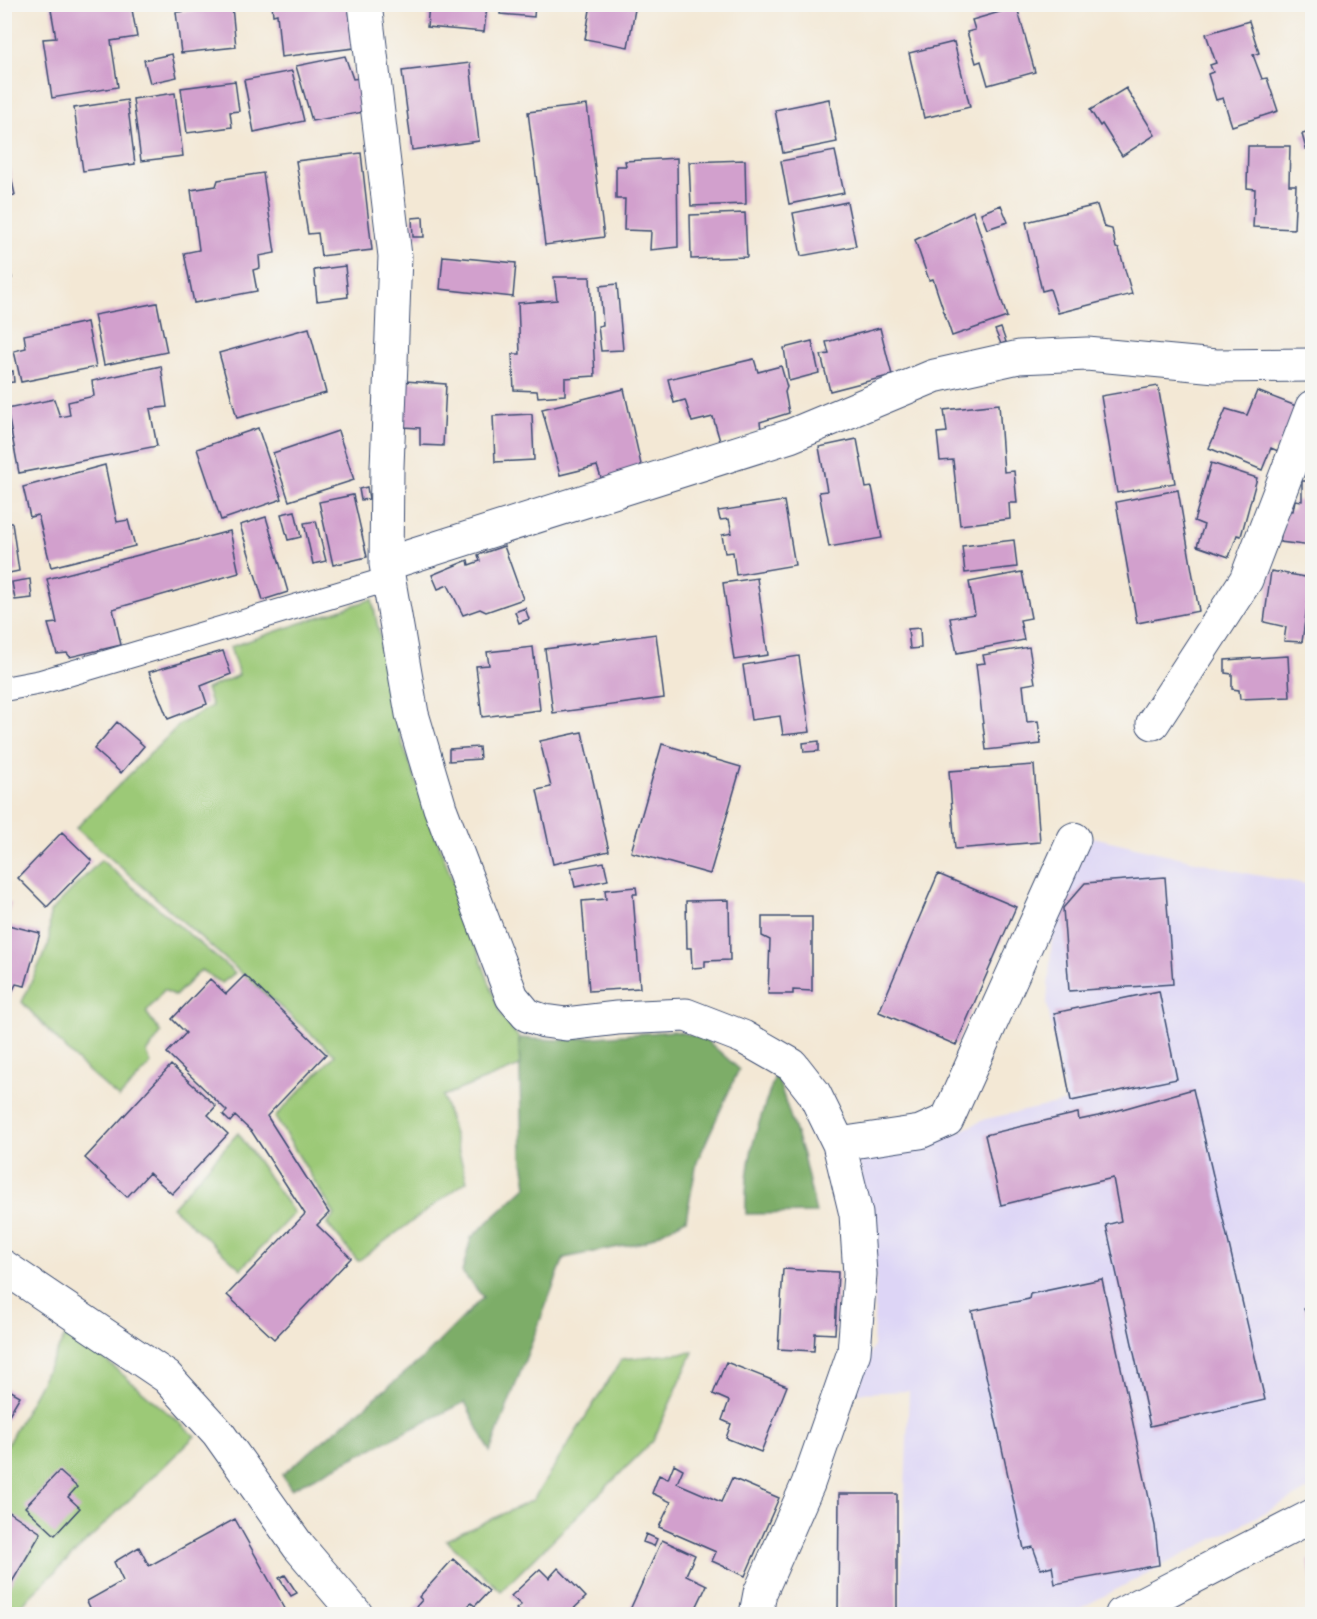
<svg xmlns="http://www.w3.org/2000/svg" width="1317" height="1619" viewBox="0 0 1317 1619" font-family="Dekko,sans-serif">
<style>
.built{fill:#ddd5f6}
.green{fill:#9cc977;stroke:#5c7c6a;stroke-width:1.5}
.forest{fill:#7dad68;stroke:#4c6e63;stroke-width:1.5}
.building{fill:#d2a0cd}
.lines{fill:none;stroke-linecap:round;stroke-linejoin:round}
.service-casing{stroke:#3b4b70;stroke-width:26}
.minor-casing{stroke:#3b4b70;stroke-width:35}
.primary-casing{stroke:#3b4b70;stroke-width:35}
.service{stroke:#fff;stroke-width:24}
.minor{stroke:#fff;stroke-width:33}
.primary{stroke:#fff;stroke-width:33}
</style>
<rect width="100%" height="100%" fill="#f6f6f2"/>
<filter id="ink" filterUnits="userSpaceOnUse"><feTurbulence type="fractalNoise" baseFrequency=".0167" numOctaves="2"/><feDisplacementMap in="SourceGraphic" scale="12" xChannelSelector="R" yChannelSelector="G"/><feConvolveMatrix kernelMatrix="1 2 1 2 8 2 1 2 1" color-interpolation-filters="sRGB"/></filter>
<filter id="wash" filterUnits="userSpaceOnUse"><feTurbulence type="fractalNoise" baseFrequency=".008" numOctaves="4" result="noise"/><feDisplacementMap in="SourceGraphic" scale="24" xChannelSelector="R" yChannelSelector="G"/><feGaussianBlur stdDeviation="1.35" result="paint"/><feColorMatrix in="noise" values="0 0 0 0 0 0 0 0 0 0 0 0 0 0 0 0 0 1.4 0 .05"/><feComposite in="paint" operator="in"/></filter>
<g filter="url(#wash)">
<rect width="100%" height="100%" fill="#f3e8d5"/>
<path class="built" d="M1093,837L1250,874L1312,885V1488L1069,1614H900L909,1391L857,1393L873,1347L876,1269L859,1160L950,1136L986,1119L1066,1102L1047,1003L1054,909Z"/>
<path class="green" d="M372,599L402,742L501,1015L519,1038L520,1066L443,1096L467,1181L358,1261L327,1224L335,1215L275,1117L335,1055L76,828L180,724L212,706L206,689L239,675L230,647Z
M101,860L235,973L222,983L201,970L175,996L164,990L146,1012L161,1033L147,1053L151,1064L119,1098L79,1063L22,1002L49,943L50,912Z
M238,1133L294,1213L241,1269L172,1207Z
M69,1329L195,1436L12,1614H5V1449Z
M693,1352L653,1441L501,1591L446,1540L533,1500L622,1359Z"/>
<path class="forest" d="M673,1031L703,1037L739,1069L697,1162L686,1219L644,1242L564,1258L490,1452L465,1402L291,1489L282,1475L423,1358L483,1297L462,1272L471,1238L527,1186L522,1155L519,1038L559,1040Z
M776,1073L803,1155L816,1213L746,1214C744,1158 758,1125 776,1073Z"/>
<g id="blocks">
<path class="building" d="M50,4H131L137,37L111,41L118,87L52,98L43,39L56,38Z
M272,4H348L354,48L281,57L277,14L273,15Z
M429,4H494L493,7H487L484,32L427,27Z
M501,4H535L534,17L500,14Z
M591,4H636L628,47L585,39Z
M1031,4H1058V6L1031,9Z
M232,7L236,47L181,53L176,12Z
M1017,7L1035,72L988,85L981,61L976,63L967,32L975,30L972,20Z
M1249,21L1259,53L1253,55L1262,79L1267,78L1278,111L1232,126L1223,98L1216,100L1208,74L1213,72L1210,65L1216,63L1206,34Z
M954,42L970,107L924,118L909,53Z
M172,54L177,77L150,83L144,60Z
M345,56L353,79L360,78L364,112L312,121L296,66Z
M470,63L479,141L412,150L402,71Z
M292,71L304,121L254,132L244,80Z
M235,81L239,111L230,112L232,127L187,133L181,88Z
M1126,88L1155,135L1122,156L1102,124L1100,126L1090,110Z
M175,93L183,156L141,161L133,99Z
M829,99L837,142L783,153L775,110Z
M127,100L135,164L83,171L74,108Z
M587,105L604,237L545,245L528,112Z
M1311,132L1312,147L1306,149L1302,134Z
M4,144L15,195L4,197Z
M1248,146H1290L1289,185H1296L1294,229L1253,227L1255,189L1247,188Z
M835,151L844,193L789,204L781,161Z
M361,153L372,250L321,256L318,233L308,234L296,161Z
M677,158L678,247L650,250L651,231L624,230L625,199H616V166H626L625,161Z
M745,160L746,204L691,206L689,162Z
M263,173L275,253L259,256L260,268L253,270L257,291L194,303L184,253L199,250L191,190L216,186L218,180Z
M847,202L856,246L801,256L793,213Z
M1001,205L1008,222L987,229L981,213Z
M1097,205L1104,227L1112,229L1116,248L1119,249L1132,294L1058,313L1050,289L1042,291L1026,222Z
M973,211L1007,317L952,336L933,279L929,280L915,240Z
M745,213L747,257L691,259L690,215Z
M423,217L424,237H413L412,218Z
M4,247L12,278L4,279Z
M443,256L516,263L513,297L440,289Z
M345,266L348,297L317,301L314,270Z
M554,277H590L595,376L565,378V395L538,397L537,391L514,390L512,354H520L518,303L557,300Z
M617,284L623,350L601,351L598,326L603,325L600,286Z
M157,303L167,352L104,365L94,315Z
M87,322L96,367L21,382L14,351L26,348L24,335Z
M309,328L326,393L237,418L219,353Z
M880,328L892,375L830,391L821,355L829,354L826,342Z
M1001,328L1006,342L1001,344L995,330Z
M812,341L819,373L789,381L784,348Z
M754,359L758,372L781,366L787,387L785,392L789,413L760,422L761,429L720,441L713,417L692,422L685,400L674,403L668,379Z
M161,366L167,407L150,409L157,446L19,473L7,409L54,399L60,417L70,415L68,402L94,396L92,381Z
M13,371L14,382L4,383V373Z
M405,381L446,384L443,446L420,445V428L402,427Z
M1158,386L1175,483L1117,493L1101,396Z
M624,389L642,469L602,481L597,466L560,475L542,409Z
M1257,391L1296,406L1278,451L1271,448L1262,470L1209,448L1226,409L1247,415Z
M999,404L1004,472L1014,471L1017,503H1009L1010,519L960,525L953,460L940,461L937,433L947,432L944,410Z
M532,414L534,460L495,462L493,416Z
M258,428L282,499L221,520L197,449Z
M338,431L354,480L289,501L273,453Z
M857,439L866,488L872,487L882,538L829,547L819,492L827,491L819,447Z
M1211,463L1257,478L1241,536L1237,535L1229,557L1197,546L1204,525L1194,521Z
M105,465L117,522L128,520L135,546L51,567L38,515L30,517L23,487Z
M1302,481H1312V546L1280,542L1285,510L1293,511L1295,500L1302,501Z
M367,487L369,499L361,500L359,489Z
M1178,490L1199,611L1137,623L1116,502Z
M353,495L367,557L333,565L319,502Z
M784,501L795,565L736,575L733,552L725,553L722,535L732,533L729,519L720,520L718,511Z
M295,511L301,537L288,540L281,514Z
M266,517L288,592L263,600L240,525Z
M316,521L326,561L313,564L304,523Z
M4,523H12L19,571L4,574Z
M230,531L239,573L113,609L121,645L70,657L67,653L57,654L48,624L57,623L47,579Z
M1014,540L1017,567L965,573L962,546Z
M504,546L523,599L486,612L480,609L463,615L448,585L438,589L432,575L468,560L469,565L480,561L478,555Z
M1271,571L1311,578L1302,642L1284,641L1286,627L1264,622Z
M1022,572L1031,618L1020,620L1024,640L957,653L950,618L975,614L969,582Z
M757,578L768,655L734,660L723,583Z
M30,579L32,598L15,600L12,582Z
M525,608L529,619L519,623L515,612Z
M920,628L921,648L910,649L908,629Z
M656,634L664,698L553,713L545,649Z
M533,647L540,710L482,717L476,666L489,665L487,652Z
M1029,647L1035,683L1023,685L1027,722L1038,721L1041,744L986,750L976,664L985,663L983,655Z
M223,651L231,674L201,686L207,704L168,719L149,672Z
M799,656L810,732L783,735L780,716L751,720L743,665Z
M1288,656L1290,697L1240,699L1239,690L1232,689V674L1225,673V660Z
M117,722L144,746L121,773L94,749Z
M582,732L609,851L553,864L537,790L551,787L540,741Z
M819,741V751L804,752L803,743Z
M662,744L741,767L710,874L631,852Z
M479,747L480,759L449,761V749Z
M1034,765L1040,842L955,849L949,771Z
M62,832L92,861L47,907L18,878Z
M604,862L608,880L575,887L571,868Z
M938,874L1016,907L956,1045L879,1012Z
M1165,877L1173,984L1069,991L1063,908L1085,883Z
M636,887L637,894H633L640,988L589,991L582,901L606,899L605,890Z
M729,900L730,960L705,961V967L692,968L691,948H687L686,901Z
M4,901L11,903L5,923H4Z
M762,917H812V991L793,990V994H768L770,940L762,936Z
M4,924L40,933L25,986L16,984L4,1009Z
M245,975L326,1054L267,1116L329,1213L317,1225L351,1258L274,1339L227,1295L305,1214L252,1132L235,1116L230,1122L223,1115L227,1111L167,1053L186,1033L172,1019L210,979L226,994Z
M1159,991L1177,1079L1071,1101L1054,1013Z
M171,1065L216,1106L208,1115L228,1134L172,1194L149,1173L127,1197L85,1158Z
M1193,1089L1265,1400L1150,1426L1106,1225L1121,1221L1113,1178L1001,1205L985,1135L1078,1113L1079,1120L1098,1116Z
M783,1269L838,1272L835,1334L815,1333L814,1351L778,1349Z
M1102,1279L1155,1526L1159,1565L1055,1584L1052,1566L1041,1569L1033,1547L1024,1549L972,1311L1029,1299L1030,1294Z
M1312,1304V1325L1304,1309Z
M726,1362L787,1386L761,1452L726,1438L731,1424L722,1420L729,1401L713,1394Z
M4,1387L20,1396L4,1423Z
M674,1464L683,1469L677,1483L721,1502L732,1478L779,1498L745,1576L712,1561L716,1552L659,1527L671,1502L652,1493L659,1475L668,1479Z
M59,1471L77,1487L68,1497L80,1508L55,1535L25,1507Z
M839,1494H897V1614H838Z
M5,1509L41,1533L5,1594Z
M235,1519L288,1614H93L87,1601L123,1581L114,1562L139,1547L149,1566Z
M646,1534L657,1539L654,1546L643,1542Z
M662,1540L695,1555L686,1575L707,1585L696,1608L708,1614H628Z
M453,1559L489,1591L475,1606L471,1603L461,1614H410L422,1600L419,1597Z
M1308,1560H1312V1580H1311Z
M558,1568L586,1597L568,1614H522L516,1609L521,1605L511,1596L540,1569L549,1578Z
M285,1575L297,1593L291,1596L279,1578Z"/>
</g>
</g>
<g filter="url(#ink)">
<use href="#blocks" fill-opacity="0" stroke="#3b4b70" stroke-width="1.5"/>
<g class="lines">
<g class="service-casing">
<path id="service" d="M4,689L41,682L389,579"/>
</g>
<g class="minor-casing">
<path id="minor" d="M365,4L395,256L387,467L386,564L412,714L440,808L512,997L527,1015L544,1021L566,1024L617,1018L686,1015L743,1037L792,1065L814,1093L839,1144L856,1214L860,1274L854,1352L808,1484L760,1593L756,1614
M386,564L790,436L934,376L1019,357L1087,354L1216,366L1312,365
M1153,723L1246,580L1312,407
M839,1144L920,1132L947,1120L1074,839
M4,1267L167,1377L218,1433L299,1547L356,1614"/>
</g>
<g class="primary-casing">
<path id="primary" d="M1122,1614L1312,1516"/>
</g>
<use href="#service" class="service"/>
<use href="#minor" class="minor"/>
<use href="#primary" class="primary"/>
</g>
</g>
<rect width="1317" height="1619" fill="none" stroke="#f6f6f2" stroke-width="24"/>
</svg>
